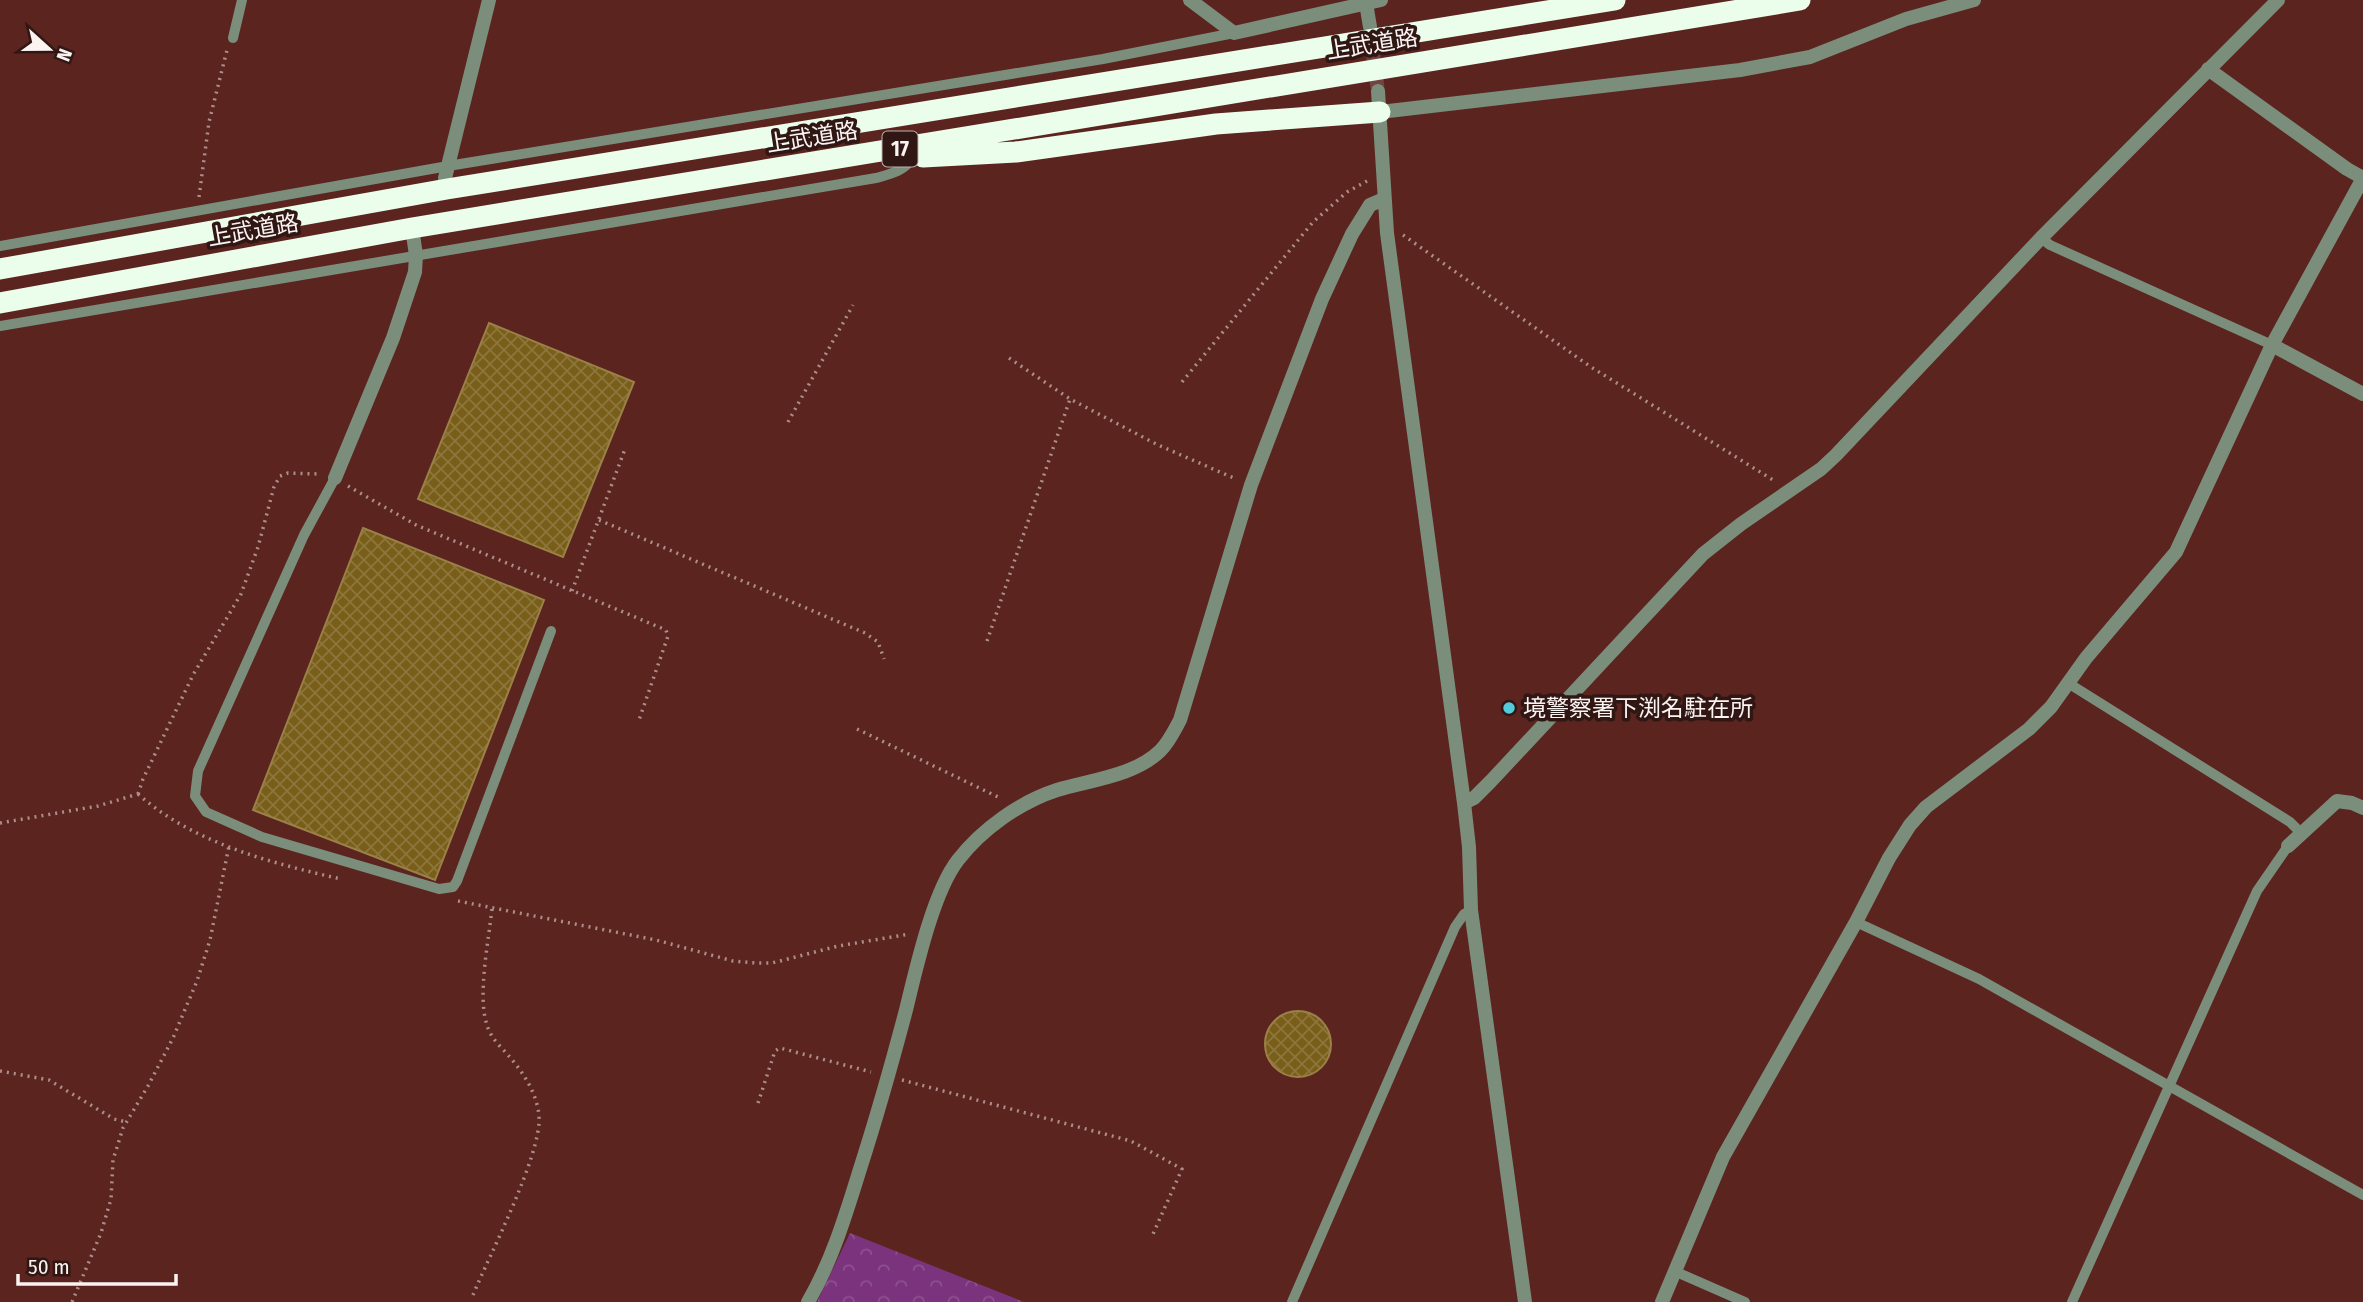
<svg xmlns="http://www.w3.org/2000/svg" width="2363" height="1302" viewBox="0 0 2363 1302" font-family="'Fira Sans Condensed','Noto Sans JP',sans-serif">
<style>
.park{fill:url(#park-crowns)}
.building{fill:url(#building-cross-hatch);stroke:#9a8147;stroke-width:2}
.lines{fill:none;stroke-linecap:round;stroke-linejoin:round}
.street-tunnel{stroke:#73433f;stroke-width:14;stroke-dasharray:14 7;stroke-linecap:butt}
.path{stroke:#ac8e8b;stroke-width:3.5;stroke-dasharray:2 5;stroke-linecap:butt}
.lane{stroke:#7a8e7b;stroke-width:10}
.street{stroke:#7a8e7b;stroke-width:14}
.highway{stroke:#eafeeb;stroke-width:21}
.poi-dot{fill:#53cbda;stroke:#301714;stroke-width:2.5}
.labels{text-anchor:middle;stroke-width:7;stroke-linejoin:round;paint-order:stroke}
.shield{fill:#301714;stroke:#bdb1af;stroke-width:2}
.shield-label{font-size:21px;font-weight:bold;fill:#faf3f2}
.street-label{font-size:23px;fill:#faf3f2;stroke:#301714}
.poi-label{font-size:23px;fill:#faf3f2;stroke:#301714;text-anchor:start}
</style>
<defs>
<pattern id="park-crowns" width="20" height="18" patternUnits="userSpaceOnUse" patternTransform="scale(1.75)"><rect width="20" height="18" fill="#7a337c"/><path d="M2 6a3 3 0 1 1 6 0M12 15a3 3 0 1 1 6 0" fill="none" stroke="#8e518f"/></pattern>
<pattern id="building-cross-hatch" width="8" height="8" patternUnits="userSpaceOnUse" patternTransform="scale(1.75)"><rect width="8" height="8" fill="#795e1a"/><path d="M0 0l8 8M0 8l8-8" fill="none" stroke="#8d763c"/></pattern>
</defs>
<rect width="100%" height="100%" fill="#5b241f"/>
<path class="park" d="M850,1233L1024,1302H817Z"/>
<path class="building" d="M489,323L634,382L563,557L418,499Z
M363,528L544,600L435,880L253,810Z
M1265 1044a33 33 0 1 1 66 0a33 33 0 1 1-66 0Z"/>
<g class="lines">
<path class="street-tunnel" d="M1370,32L1378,91"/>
<path class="path" d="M199,197L209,122L227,50
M1403,235L1591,367L1773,480
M1009,358L1070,399L1158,445L1236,479
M1182,382L1313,222L1347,192L1367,181
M788,422L853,305
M348,486L416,525L666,630L668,636L639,720
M599,520L865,633L878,642L884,659
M572,591L625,449
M987,641L1070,399
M857,729L1000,798
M138,794L143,779L193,675L241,594L258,547L274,487L280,476L288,473L319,474
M138,794C193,843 271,863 341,879
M0,823L98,806L138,794
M458,901L656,940L733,961L756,963H772L838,946L910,934
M0,1071L49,1080L114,1119L126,1122
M902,1080L1131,1141L1182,1169L1153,1234
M758,1103L775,1051L780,1048L871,1072
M473,1295C489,1256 542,1154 539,1116C537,1093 523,1072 508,1055C500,1046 490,1037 487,1025C477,996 489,939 492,908
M72,1302L101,1233L111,1199L113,1160L123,1128L148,1086L173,1038L197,981L210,940L229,846"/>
<path class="lane" d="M233,38L242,0
M2041,238L2050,245L2272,345
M0,246L448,166L1103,59L1234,33
M0,326L876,178C891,174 905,171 912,158
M335,478L304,535L198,771L195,796L206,812L262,837L439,889L453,887L457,881L551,631
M2068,683L2290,822L2302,834
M1856,922L1979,979L2363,1195
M1674,1271L1745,1302
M1292,1302L1455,927L1464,914L1471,910
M2072,1302L2257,891L2288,846"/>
<path class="street" d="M1190,0L1234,33L1381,0
M1366,3L1370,27
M2208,69L2347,169L2363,178
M1378,91L1387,233L1464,803L1469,847L1471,910L1525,1302
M1380,112L1740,70L1810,57L1906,19L1974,0
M447,189L445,178L448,166L489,0
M2272,345L2363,394
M335,478L393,338L415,272L416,255L412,228
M1464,803L1474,798L1491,781L1703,554L1741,524L1821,469L1836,455L2041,238L2278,0
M2288,846L2337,801L2352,803L2363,808
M808,1302C832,1261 846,1214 860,1169C877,1116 892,1063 906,1010C916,969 933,892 958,860C982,829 1020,802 1057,790C1090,780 1134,776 1160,751C1169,742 1174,731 1180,720L1251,485L1322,299L1352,234L1370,205L1384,199
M1662,1302L1723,1157L1856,922L1889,858L1910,825L1926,807L2029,729L2051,707L2086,658L2176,552L2272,345L2363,178"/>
<path class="highway" d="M923,157L1016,152L1216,124L1380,112
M0,269L447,189L1615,0
M0,303L412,228L1800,0"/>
</g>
<circle class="poi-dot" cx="1509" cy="708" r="7"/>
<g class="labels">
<rect class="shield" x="882.5" y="131.5" width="35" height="35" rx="5"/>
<g class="shield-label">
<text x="900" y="156">17</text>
</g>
<g class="street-label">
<text transform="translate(1372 44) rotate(-9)" y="8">上武道路</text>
<text transform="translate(812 137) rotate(-9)" y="8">上武道路</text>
<text transform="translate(253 230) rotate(-10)" y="8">上武道路</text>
</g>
<g class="poi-label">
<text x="1523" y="716">境警察署下渕名駐在所</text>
</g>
</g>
<g transform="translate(49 49) rotate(111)" stroke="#301714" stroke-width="5" paint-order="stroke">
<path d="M0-5L12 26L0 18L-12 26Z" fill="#faf3f2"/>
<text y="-10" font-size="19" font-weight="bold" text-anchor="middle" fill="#faf3f2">N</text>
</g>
<path d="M18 1274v10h158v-10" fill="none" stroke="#faf3f2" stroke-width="3.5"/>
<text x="28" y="1274" font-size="21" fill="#faf3f2" stroke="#301714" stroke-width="5" paint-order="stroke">50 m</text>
</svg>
